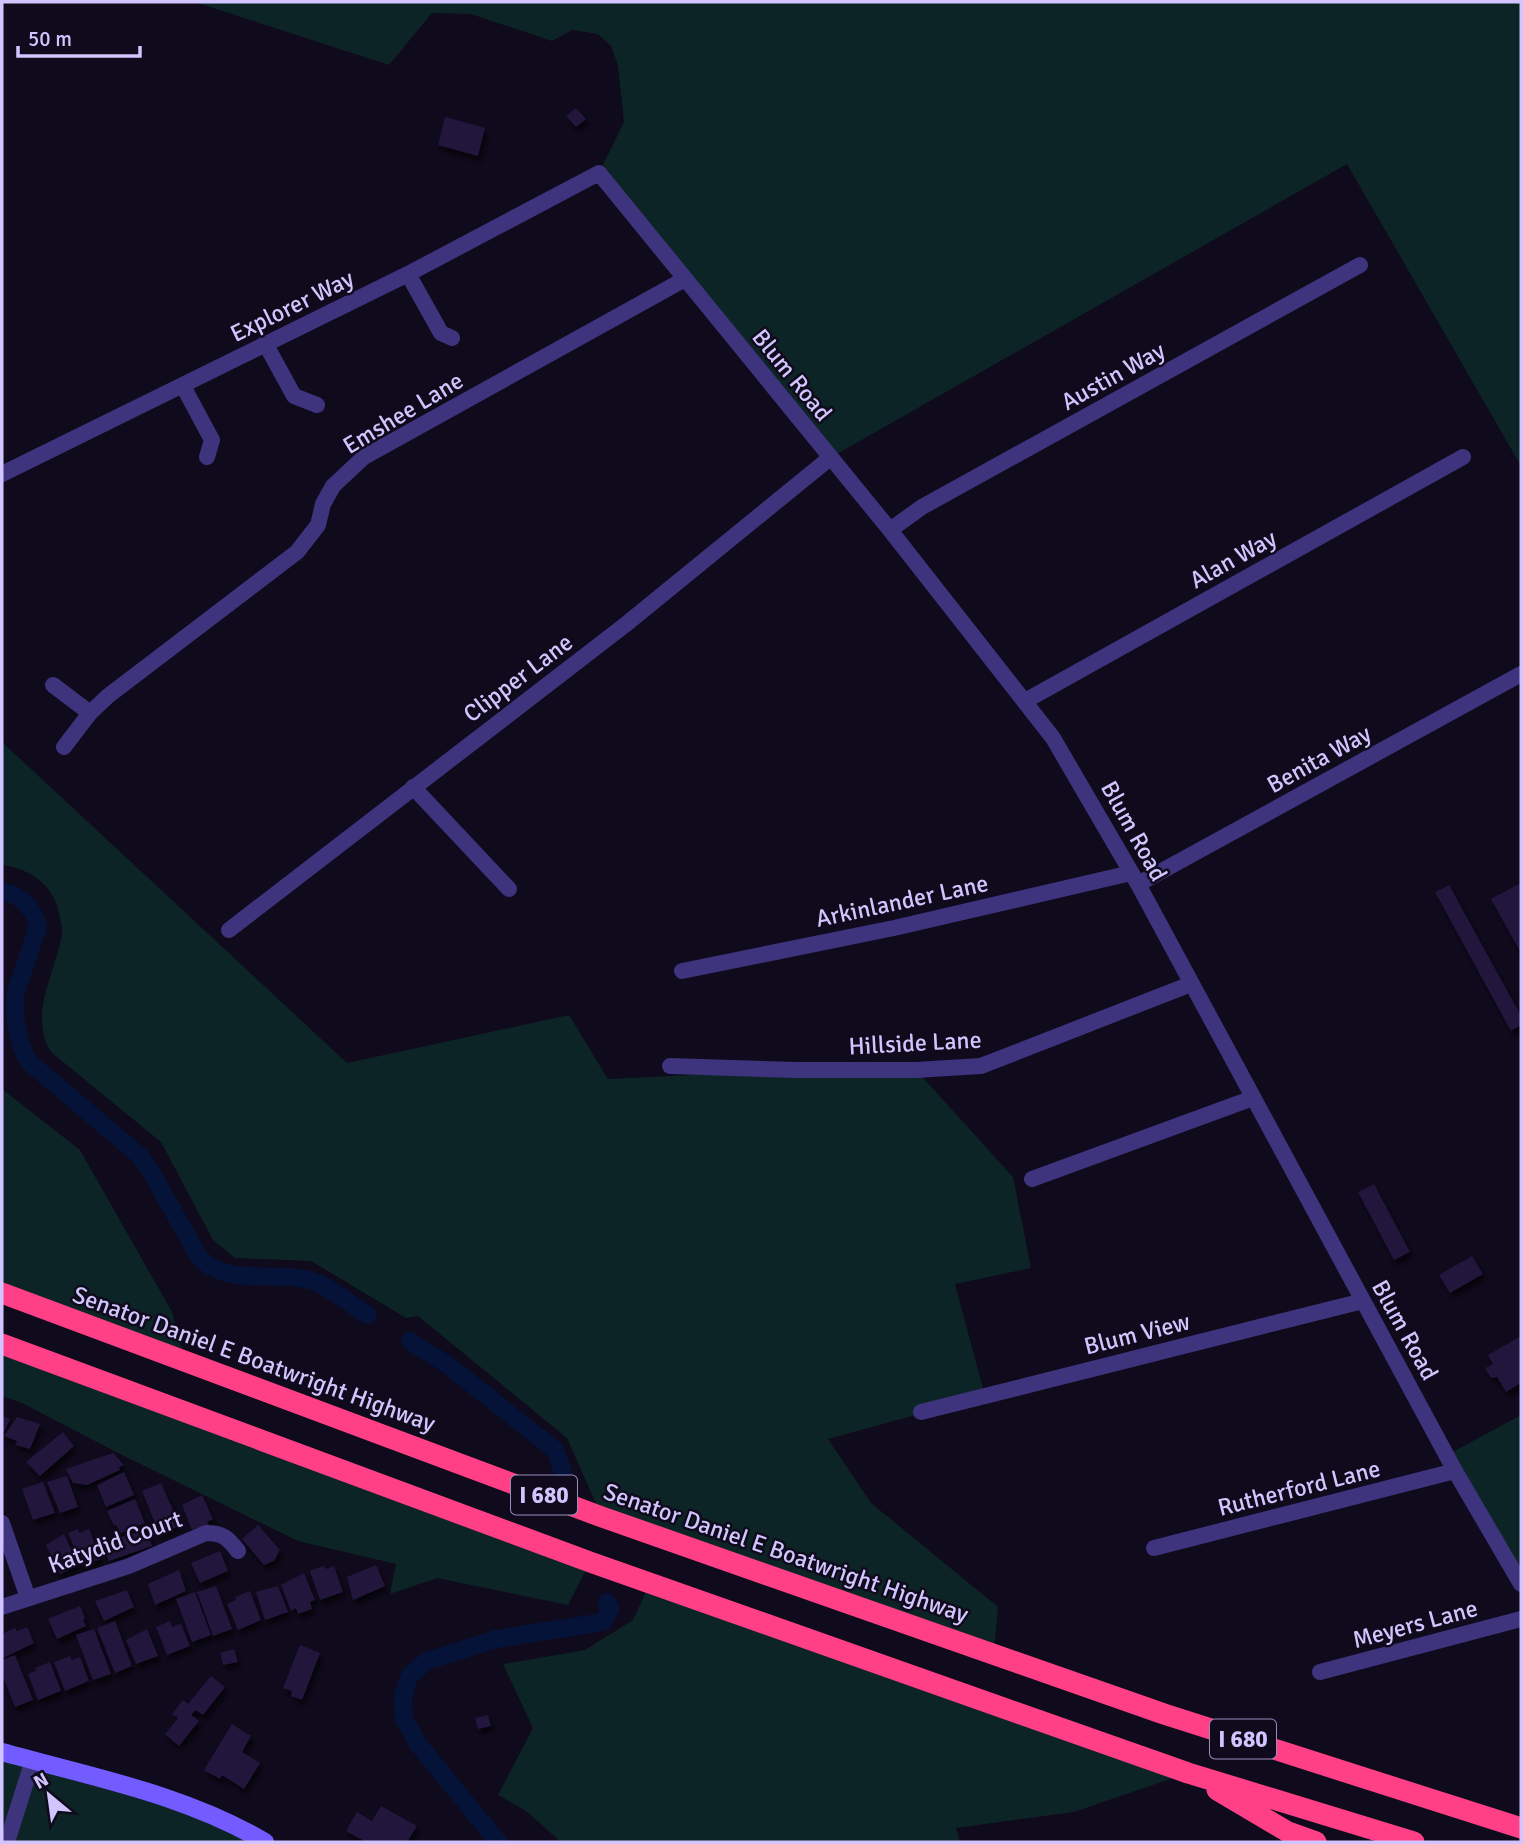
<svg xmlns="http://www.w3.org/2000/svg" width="1523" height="1844" viewBox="0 0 1523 1844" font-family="Signika,sans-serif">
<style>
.green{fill:#0d2426}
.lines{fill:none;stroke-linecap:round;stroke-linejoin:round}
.canal{stroke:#061339;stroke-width:18}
.building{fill:#22163e;filter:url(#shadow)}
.street{stroke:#3e337d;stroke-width:16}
.secondary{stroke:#725cff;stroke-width:18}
.highway{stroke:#ff4086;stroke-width:21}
.labels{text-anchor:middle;stroke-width:5;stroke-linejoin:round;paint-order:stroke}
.shield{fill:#0f0a1c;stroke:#988dbb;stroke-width:2}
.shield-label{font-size:23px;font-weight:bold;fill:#d2c5ff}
.street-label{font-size:24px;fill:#d2c5ff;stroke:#0f0a1c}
</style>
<defs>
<filter id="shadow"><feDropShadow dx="3" dy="5.5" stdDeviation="2" flood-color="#0009"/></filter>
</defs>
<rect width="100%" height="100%" fill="#0f0a1c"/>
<path class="green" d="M195,2H1521V466L1347,164L830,458L599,173L624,122L618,65L611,46L598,34L572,30L552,41L471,14L432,13L389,65Z
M2,742L347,1063L569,1015L608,1079L795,1070H916L1013,1177L1031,1268L955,1284L985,1396L828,1439L871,1503L998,1607L994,1653L602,1517L567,1438L418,1316L406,1318L311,1261L235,1258L213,1240L161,1142L52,1053C27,1017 56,972 62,934C63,927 60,920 59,913C53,884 30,869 2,865Z
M2,1089L80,1150L172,1312L185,1361L2,1293Z
M2,1344L590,1562L568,1605L437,1578L390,1594L396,1564L298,1541L118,1453L22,1403L2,1396Z
M1521,1415V1584L1447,1455Z
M650,1583L1188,1773L1074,1812L956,1828L960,1842H561L526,1811L498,1795L533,1728L503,1664L585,1650L633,1620Z
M2,1752L173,1798L265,1842H2Z"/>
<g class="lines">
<path class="canal" d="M2,892C22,894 33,908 38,927L16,992C13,1014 17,1042 29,1062L139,1155L150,1170L199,1257C231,1290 279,1267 318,1283C335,1291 352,1305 368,1315
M410,1341L448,1365L555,1450L566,1480
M498,1842L418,1744L404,1719L403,1696L410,1675L427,1661L496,1639L603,1622L610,1609L607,1602"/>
</g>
<path class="building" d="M576,108L586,119L576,127L566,116Z
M445,117L485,128L478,156L438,145Z
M1521,883V953L1491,899Z
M1449,885L1521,1016V1025L1511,1031L1435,892Z
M1374,1184L1410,1252L1394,1260L1358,1192Z
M1472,1256L1483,1274L1450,1293L1439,1275Z
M1521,1336V1383L1506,1392L1497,1377L1491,1378L1485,1368L1493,1364L1488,1355Z
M2,1416L10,1419L2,1436Z
M17,1417L40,1424L30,1449L15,1445L17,1441L4,1436Z
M63,1432L74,1446L40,1476L26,1462Z
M113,1453L124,1465L119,1467L120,1470L87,1485L73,1483L66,1469Z
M124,1472L134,1495L106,1507L97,1485Z
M67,1476L78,1507L60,1513L47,1482Z
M43,1482L55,1513L33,1520L22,1489Z
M161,1483L180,1526L159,1533L142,1491Z
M202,1495L213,1519L207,1522L209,1525L197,1531L195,1528L192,1530L182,1505Z
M135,1499L145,1523L121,1533L116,1525L114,1526L107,1511Z
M258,1525L280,1550L274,1561L264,1565L242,1539Z
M78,1529L80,1533L89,1529L101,1559L82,1565L68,1533Z
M146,1529L152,1546L109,1561L101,1544Z
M64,1534L79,1565L60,1574L46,1545Z
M220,1551L228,1571L200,1583L191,1563Z
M376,1565L385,1586L353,1600L347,1577Z
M323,1566L327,1569L334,1566L343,1592L320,1600L310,1571Z
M179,1570L186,1591L155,1605L148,1584Z
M304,1573L315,1600L310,1602L312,1609L298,1614L296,1608L291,1611L281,1585Z
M216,1586L232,1629L213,1636L197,1592Z
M278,1586L288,1612L265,1620L256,1592Z
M127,1590L134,1607L104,1621L95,1601Z
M250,1591L261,1620L238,1630L227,1604L236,1600L235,1597Z
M195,1592L211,1635L192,1642L176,1599Z
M80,1606L85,1618L83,1620L86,1626L57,1639L48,1619Z
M115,1621L132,1666L115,1673L97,1628Z
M170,1621L172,1627L181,1624L190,1646L167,1655L156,1627Z
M27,1627L34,1643L3,1658L2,1634L15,1628L17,1631Z
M94,1629L111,1674L93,1680L76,1635Z
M147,1629L158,1656L136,1664L126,1640Z
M300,1645L320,1653L302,1700L291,1696L292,1691L283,1688Z
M234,1649L238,1662L223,1665L220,1653Z
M15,1655L33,1700L15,1707L2,1674V1660Z
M70,1656L72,1660L80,1657L89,1681L65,1691L54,1662Z
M50,1662L61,1691L38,1700L28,1674L36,1671L35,1668Z
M211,1676L225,1687L203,1715L196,1710L191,1715L199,1721L179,1746L165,1734L178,1718L172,1714L183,1700L188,1704Z
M488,1715L491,1726L478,1729L475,1718Z
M232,1724L251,1736L242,1752L260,1763L244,1789L222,1775L220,1779L204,1770Z
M381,1806L417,1826L407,1842H366L346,1831L357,1812L372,1821Z"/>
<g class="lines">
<path class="street" d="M408,274L441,333L452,338
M265,343L294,396L317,405
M183,386L212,440L207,457
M2,474L408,274L599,173L890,530L1053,738L1138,884L1455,1471L1521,1584
M890,530L922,507L1360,265
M53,685L90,713
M1025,701L1463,457
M64,747L90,713L108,696L297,552L318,525L323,504L333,486L364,457L685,279
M413,787L509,889
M1138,884L1521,674
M229,930L625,625L830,458
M682,971L894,928L1131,873
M670,1066L795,1070H916L981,1066L1191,984
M1032,1179L1253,1098
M921,1412L1363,1301
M2,1523L28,1598
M1154,1548L1455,1471
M2,1607L129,1566L206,1533C223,1533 228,1538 238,1551
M1320,1672L1521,1619
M7,1842L33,1760"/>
<path class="secondary" d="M2,1752C91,1777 184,1794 265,1842"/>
<path class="highway" d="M2,1293L602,1517L1164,1714L1521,1828
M2,1344L590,1562L1188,1773L1414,1842
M1217,1790L1288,1832L1316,1842"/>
</g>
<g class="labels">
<g class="shield">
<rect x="511" y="1475.5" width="66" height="39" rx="5"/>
<rect x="1210" y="1719.5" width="66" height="39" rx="5"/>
</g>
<g class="shield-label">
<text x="544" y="1503">I 680</text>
<text x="1243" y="1747">I 680</text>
</g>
<g class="street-label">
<text transform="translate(292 306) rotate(-26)" y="8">Explorer Way</text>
<text transform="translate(792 375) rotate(51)" y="8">Blum Road</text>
<text transform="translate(1113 376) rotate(-29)" y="8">Austin Way</text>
<text transform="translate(403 413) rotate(-31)" y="8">Emshee Lane</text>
<text transform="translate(1233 559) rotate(-29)" y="8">Alan Way</text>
<text transform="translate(518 678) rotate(-37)" y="8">Clipper Lane</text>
<text transform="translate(1319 759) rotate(-29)" y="8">Benita Way</text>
<text transform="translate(1134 831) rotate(61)" y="8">Blum Road</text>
<text transform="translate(902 901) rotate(-12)" y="8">Arkinlander Lane</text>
<text transform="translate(915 1043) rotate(-3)" y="8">Hillside Lane</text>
<text transform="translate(1405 1330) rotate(61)" y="8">Blum Road</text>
<text transform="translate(1137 1334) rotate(-14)" y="8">Blum View</text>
<text transform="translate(254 1359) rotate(20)" y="8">Senator Daniel E Boatwright Highway</text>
<text transform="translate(1299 1488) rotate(-14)" y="8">Rutherford Lane</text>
<text transform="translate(115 1542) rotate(-20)" y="8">Katydid Court</text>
<text transform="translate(786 1553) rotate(19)" y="8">Senator Daniel E Boatwright Highway</text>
<text transform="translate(1415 1624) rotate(-15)" y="8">Meyers Lane</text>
</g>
</g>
<rect width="1523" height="1844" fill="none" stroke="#d2c5ff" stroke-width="7"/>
<g transform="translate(49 1795) rotate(331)" stroke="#0f0a1c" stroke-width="5" paint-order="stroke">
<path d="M0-5L12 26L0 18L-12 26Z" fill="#d2c5ff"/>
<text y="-10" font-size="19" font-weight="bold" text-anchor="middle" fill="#d2c5ff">N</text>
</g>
<path d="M18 46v10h122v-10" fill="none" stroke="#d2c5ff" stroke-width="3.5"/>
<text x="28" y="46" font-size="21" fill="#d2c5ff" stroke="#0f0a1c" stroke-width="5" paint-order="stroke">50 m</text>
</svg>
